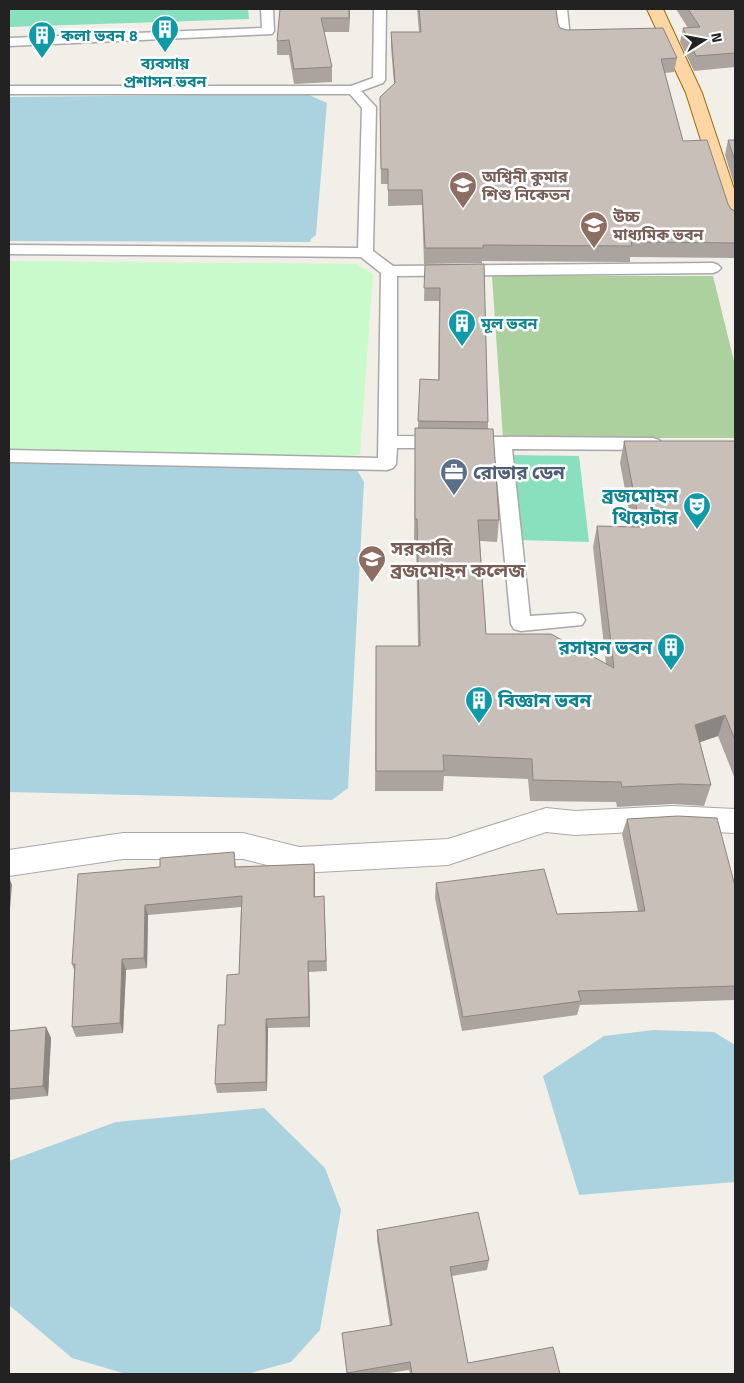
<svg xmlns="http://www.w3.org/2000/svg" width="744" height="1383" viewBox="0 0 744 1383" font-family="'Titillium Web','Noto Sans Bengali',sans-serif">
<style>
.forest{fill:#add19e}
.park{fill:#c8facc}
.pitch{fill:#88e0be}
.water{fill:#aad3df}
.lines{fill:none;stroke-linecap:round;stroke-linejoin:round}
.service-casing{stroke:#a9a9a9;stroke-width:3}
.minor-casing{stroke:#a9a9a9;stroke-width:2}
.primary-casing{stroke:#a06b00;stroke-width:2}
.service{fill:#fff;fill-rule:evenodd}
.minor{fill:#fff;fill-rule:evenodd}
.primary{fill:#fcd6a4;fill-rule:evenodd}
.wall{fill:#aba49e}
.shaded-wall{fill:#8b8681}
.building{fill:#c7bfb8;stroke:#8b8681}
.labels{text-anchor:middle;stroke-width:5;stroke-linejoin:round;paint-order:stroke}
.far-culture-label{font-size:16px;font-weight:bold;fill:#0d838f;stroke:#fff;text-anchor:start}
.far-education-label{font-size:16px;font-weight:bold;fill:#785e54;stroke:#fff;text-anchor:start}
.service-label{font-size:19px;font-weight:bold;fill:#4e5e75;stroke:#fff;text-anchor:start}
.culture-label{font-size:19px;font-weight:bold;fill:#0d838f;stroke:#fff;text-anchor:end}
.education-label{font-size:19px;font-weight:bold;fill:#785e54;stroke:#fff;text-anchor:start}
</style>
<rect width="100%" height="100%" fill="#f2efe9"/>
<path class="forest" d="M492,276H713L735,365V438H503Z"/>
<path class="park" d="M9,261L357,264L373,274L360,455L278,460L9,455Z"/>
<path class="pitch" d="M9,9H248L249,19L9,27Z
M514,455L579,456L589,542L520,540Z"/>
<path class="water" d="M307,94L327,103L316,235L311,239L310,242L9,241V97Z
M9,461L357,470L364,482L348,788L332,800L9,792Z
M654,1030L714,1032L735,1045V1182L579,1195L543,1076L604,1036Z
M264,1108L325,1168L341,1210L320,1330L291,1362L247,1374H126L72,1358L9,1305V1161L116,1122Z"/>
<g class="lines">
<g class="service-casing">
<path id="service" d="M261,9H273L274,31L272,34L9,46V38L262,28Z
M374,9H386L385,80L383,83L361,91L376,107L373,251L393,266L713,263L718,265L721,268L718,271L713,273L397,276V436L653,438L659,440L662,444L659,448L653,450L512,449L530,616L575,613L582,615L585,620L582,625L521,631L514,629L511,624L494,448H397L396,464L393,468L387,470L9,462V450L378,458L381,273L361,257L9,254V245L358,248L362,108L350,94H9V86H351L373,78Z
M555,9H567L570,38L568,41H560L558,38Z"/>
</g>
<g class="minor-casing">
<path id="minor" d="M673,806L735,809V833L673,830L575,835L546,832L448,865L299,873L243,859H123L9,876V850L123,833H243L299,847L448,839L546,808L575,811Z"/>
</g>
<g class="primary-casing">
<path id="primary" d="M647,9H663L702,93L735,192V225L728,223L726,219L686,93Z"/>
</g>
<use href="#service" class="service"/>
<use href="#minor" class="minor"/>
<use href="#primary" class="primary"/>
</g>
<path class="wall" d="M280,9H350L349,32H324L332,67V82L294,84L289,55H277V41Z
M417,9H556L558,24L560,28L677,58L674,72L665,73L683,141L731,209L735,211V258L630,257V262L482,261V263L424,264L422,205L388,206V184H381L380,97L394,84L391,47V32H419Z
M676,9H735V67L694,71L680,42L683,28H688Z
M728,140H735V187L725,155Z
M484,264L488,422V429L499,520L497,542L480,541L486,634L606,664L593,547L597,526L632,527L620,463L624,441H735V779L718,736L700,742L711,785L704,806L673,804L617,807L616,802L530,801L528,779L444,776L443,791H375L376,646H418L416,540H414L415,428H418L420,379L438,380L439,301H424L425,265Z
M627,819L735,886V1000L580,1005L577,1015L462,1031L435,898L436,883L557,914L638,911L622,834Z
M234,852L236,867L314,864L315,897L324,896L327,971L309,972L310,1027L268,1028L267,1091L217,1093L215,1084L225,1025L239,974L241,907L148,915L147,968L126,970L123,1033L76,1037L72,1027L74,970L72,964L160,867Z
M46,1027L51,1038L48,1096L9,1100V1031Z
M377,1230L489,1260L487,1270L452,1276L468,1363L560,1374H410L409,1370L383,1374H347L343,1341L390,1326L377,1240Z"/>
<path class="shaded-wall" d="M349,9H350L349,32Z
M725,715L718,736L689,746L695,725Z
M314,864L315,875V908L314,897Z
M9,877L12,885L9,921Z
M145,905L148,915L147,968L144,958Z
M122,959L126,970L123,1033L120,1023Z
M308,961L309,972L310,1027L309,1017Z
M266,1019L268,1028L267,1091L266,1082Z
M46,1027L51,1038L48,1096L43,1086Z"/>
<path class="building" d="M280,9H349V18H321L332,67L294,69L289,40L277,41Z
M419,9H556L558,24L560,28L567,30L663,28L677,58L661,59L683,141L707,140L728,204L731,209L735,211V243L631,242L632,246L483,245V248H425L422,190H388V169H381L380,97L395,83L391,32H421Z
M688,9H735V53L696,56L683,28L700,27Z
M728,140H735V161Z
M484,264L488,422L418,421L420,379L439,380L440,288H424L425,265Z
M415,428L493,429L499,520H478L486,634H551L614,668L597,526L640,527L624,441H735V740L725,715L695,725L711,785L679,784L622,787L621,782L533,780L532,759L443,755L444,771H376V646H420L417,519H415Z
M678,816L717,818L735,886V986L578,991L581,1001L463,1017L436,883L544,869L557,914L645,911L627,819Z
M234,852L235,867L314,864V897L324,896L326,961H308L309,1017L266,1019V1082L215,1084L218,1025H225L227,975L239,974L242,896L145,905L144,958L122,959L120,1023L72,1027L75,964H72L78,874L160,867V858Z
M46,1027L43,1086L9,1089V1031Z
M478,1212L489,1260L450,1267L468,1363L553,1347L560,1374H412L410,1362L347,1373L342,1333L392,1325L377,1230Z"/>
<defs>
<g id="building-pin" transform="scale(1.4375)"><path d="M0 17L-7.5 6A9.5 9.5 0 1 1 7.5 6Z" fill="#0f9aa8" stroke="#fff"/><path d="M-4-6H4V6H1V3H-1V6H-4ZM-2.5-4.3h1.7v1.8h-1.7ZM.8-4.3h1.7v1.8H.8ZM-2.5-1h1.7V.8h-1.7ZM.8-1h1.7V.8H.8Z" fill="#fff"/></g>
<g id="school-pin" transform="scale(1.4375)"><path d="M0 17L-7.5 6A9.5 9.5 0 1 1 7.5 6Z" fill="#8d6e63" stroke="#fff"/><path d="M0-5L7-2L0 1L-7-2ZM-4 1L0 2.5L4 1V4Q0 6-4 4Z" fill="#fff"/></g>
<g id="university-pin" transform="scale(1.4375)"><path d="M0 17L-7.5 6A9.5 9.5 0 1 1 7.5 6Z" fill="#8d6e63" stroke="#fff"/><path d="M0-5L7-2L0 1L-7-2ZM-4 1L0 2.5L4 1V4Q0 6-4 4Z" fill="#fff"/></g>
<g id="office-pin" transform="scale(1.4375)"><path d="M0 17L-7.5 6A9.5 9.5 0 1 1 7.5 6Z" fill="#5c6f8a" stroke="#fff"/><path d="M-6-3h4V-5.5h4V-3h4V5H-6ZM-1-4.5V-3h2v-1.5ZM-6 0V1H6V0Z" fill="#fff"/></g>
<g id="theatre-pin" transform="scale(1.4375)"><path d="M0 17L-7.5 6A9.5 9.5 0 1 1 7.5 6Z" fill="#0f9aa8" stroke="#fff"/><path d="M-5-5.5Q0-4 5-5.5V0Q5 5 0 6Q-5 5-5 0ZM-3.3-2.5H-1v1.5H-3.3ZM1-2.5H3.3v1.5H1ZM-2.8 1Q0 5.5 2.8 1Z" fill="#fff"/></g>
</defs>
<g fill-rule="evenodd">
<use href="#building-pin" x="165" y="29"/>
<use href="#building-pin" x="42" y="35"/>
<use href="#school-pin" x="463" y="185"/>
<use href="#university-pin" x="594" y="225"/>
<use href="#building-pin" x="462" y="323"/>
<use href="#office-pin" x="454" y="472"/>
<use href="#theatre-pin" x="697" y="506"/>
<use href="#university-pin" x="372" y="559"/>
<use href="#building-pin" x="671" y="647"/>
<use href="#building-pin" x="479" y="700"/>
</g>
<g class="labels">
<g class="far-culture-label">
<text x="61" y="41">কলা ভবন ৪</text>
<text x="165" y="69" text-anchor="middle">ব্যবসায়<tspan x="165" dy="18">প্রশাসন ভবন</tspan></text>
<text x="481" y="329">মূল ভবন</text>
</g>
<g class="far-education-label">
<text x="482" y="182">অশ্বিনী কুমার<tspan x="482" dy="18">শিশু নিকেতন</tspan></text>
<text x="613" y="222">উচ্চ<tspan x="613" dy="18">মাধ্যমিক ভবন</tspan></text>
</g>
<g class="service-label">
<text x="473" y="479">রোভার ডেন</text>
</g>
<g class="culture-label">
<text x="678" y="502">ব্রজমোহন<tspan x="678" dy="22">থিয়েটার</tspan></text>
<text x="652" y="654">রসায়ন ভবন</text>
<text x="498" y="707" text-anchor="start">বিজ্ঞান ভবন</text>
</g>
<g class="education-label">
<text x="391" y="555">সরকারি<tspan x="391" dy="22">ব্রজমোহন কলেজ</tspan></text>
</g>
</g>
<rect width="744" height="1383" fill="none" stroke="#222222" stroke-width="20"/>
<g transform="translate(704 40) rotate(79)" stroke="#ffffff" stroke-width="4" paint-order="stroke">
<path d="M0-4L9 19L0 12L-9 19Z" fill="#222222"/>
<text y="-8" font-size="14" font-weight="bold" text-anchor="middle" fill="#222222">N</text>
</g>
</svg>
